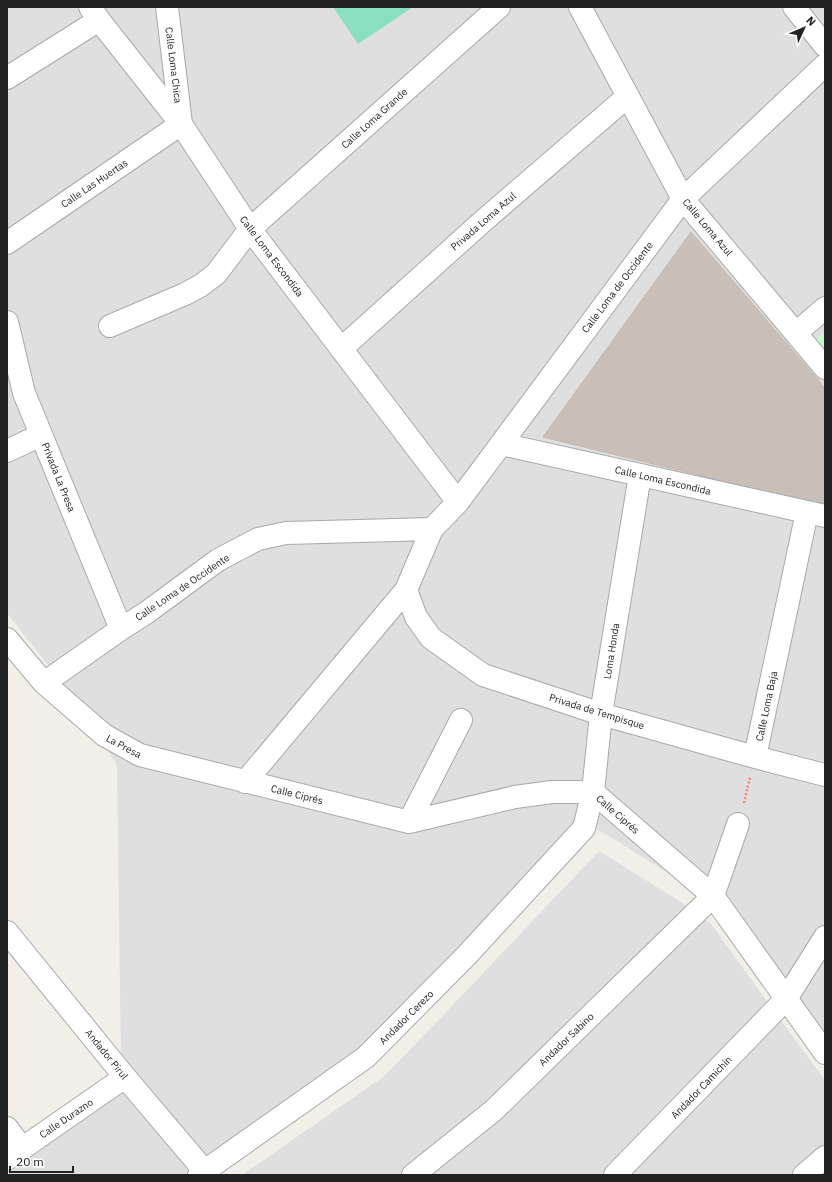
<svg xmlns="http://www.w3.org/2000/svg" width="832" height="1182" viewBox="0 0 832 1182" font-family="'IBM Plex Sans',sans-serif">
<style>
.residential{fill:#e0dfdf}
.park{fill:#c8facc}
.pitch{fill:#88e0be}
.building{fill:#c7bfb8;stroke:#c4b6ab}
.lines{fill:none;stroke-linecap:round;stroke-linejoin:round}
.minor-casing{stroke:#a9a9a9;stroke-width:24}
.path{stroke:#fa8072;stroke-width:2.5;stroke-dasharray:2 2;stroke-linecap:butt}
.minor{stroke:#fff;stroke-width:22}
.labels{text-anchor:middle;stroke-width:3.5;stroke-linejoin:round;paint-order:stroke}
.street-label{font-size:10px;fill:#222;stroke:#fff}
</style>
<rect width="100%" height="100%" fill="#f2efe9"/>
<path class="residential" d="M7,7H825V1050L702,894L612,838L590,825L369,1065L216,1175L121,1066L117,765L76,701L7,613Z
M599,851L692,909L711,924L788,1030L825,1080V1175H242L383,1077L430,1029Z
M122,1088L193,1175H7V1164Z"/>
<path class="park" d="M825,332V352L815,340Z"/>
<path class="pitch" d="M333,7H413L358,44Z"/>
<path class="building" d="M691,232L825,388V506L543,437Z"/>
<g class="lines">
<g class="minor-casing">
<path id="minor" d="M90,7L99,20L181,124L250,229L458,502
M580,7L683,199L825,368
M794,7L825,46
M7,78L99,20
M7,243L181,124L167,7
M7,322L24,393L121,629
M110,326L185,294L200,286L216,274L250,229L499,7
M796,333L825,308
M341,349L482,222L628,96
M501,444L825,516
M7,451L41,435
M406,590L416,617L431,638L483,675L601,714L755,757L825,775
M7,639L44,683L104,735L140,755L409,822L515,797L552,792H593L713,896L825,1053
M44,683L121,629L146,613L218,560L258,539L286,533L432,529
M755,757L807,512
M245,782L406,590L432,529L458,502L683,199L825,65
M409,822L461,720
M7,932L125,1077L208,1175
M7,1128L22,1148
M7,1159L125,1077
M199,1175L366,1057L467,955L584,828L593,792L601,714L640,475
M413,1175L494,1110L713,896L738,824
M615,1175L786,999L825,937
M804,1175L825,1157"/>
</g>
<path class="path" d="M744,803L750,777"/>
<use href="#minor" class="minor"/>
</g>
<g class="labels">
<g class="street-label">
<text transform="translate(174 65) rotate(83)" y="4">Calle Loma Chica</text>
<text transform="translate(374 118) rotate(-42)" y="4">Calle Loma Grande</text>
<text transform="translate(94 183) rotate(-34)" y="4">Calle Las Huertas</text>
<text transform="translate(483 221) rotate(-41)" y="4">Privada Loma Azul</text>
<text transform="translate(708 227) rotate(50)" y="4">Calle Loma Azul</text>
<text transform="translate(272 256) rotate(53)" y="4">Calle Loma Escondida</text>
<text transform="translate(617 287) rotate(-53)" y="4">Calle Loma de Occidente</text>
<text transform="translate(59 477) rotate(68)" y="4">Privada La Presa</text>
<text transform="translate(663 480) rotate(13)" y="4">Calle Loma Escondida</text>
<text transform="translate(182 587) rotate(-34)" y="4">Calle Loma de Occidente</text>
<text transform="translate(611 651) rotate(-81)" y="4">Loma Honda</text>
<text transform="translate(766 706) rotate(-78)" y="4">Calle Loma Baja</text>
<text transform="translate(597 711) rotate(17)" y="4">Privada de Tempisque</text>
<text transform="translate(124 746) rotate(28)" y="4">La Presa</text>
<text transform="translate(297 794) rotate(14)" y="4">Calle Ciprés</text>
<text transform="translate(618 814) rotate(41)" y="4">Calle Ciprés</text>
<text transform="translate(406 1017) rotate(-45)" y="4">Andador Cerezo</text>
<text transform="translate(566 1039) rotate(-44)" y="4">Andador Sabino</text>
<text transform="translate(107 1054) rotate(51)" y="4">Andador Pirul</text>
<text transform="translate(701 1087) rotate(-46)" y="4">Andador Camichín</text>
<text transform="translate(66 1118) rotate(-34)" y="4">Calle Durazno</text>
</g>
</g>
<rect width="832" height="1182" fill="none" stroke="#222222" stroke-width="16"/>
<g transform="translate(804 28) rotate(46)" stroke="#ffffff" stroke-width="3" paint-order="stroke">
<path d="M0-3L7 15L0 10L-7 15Z" fill="#222222"/>
<text y="-6" font-size="11" font-weight="bold" text-anchor="middle" fill="#222222">N</text>
</g>
<path d="M10 1166v6h63v-6" fill="none" stroke="#222222" stroke-width="2"/>
<text x="16" y="1166" font-size="12" fill="#222222" stroke="#ffffff" stroke-width="3" paint-order="stroke">20 m</text>
</svg>
